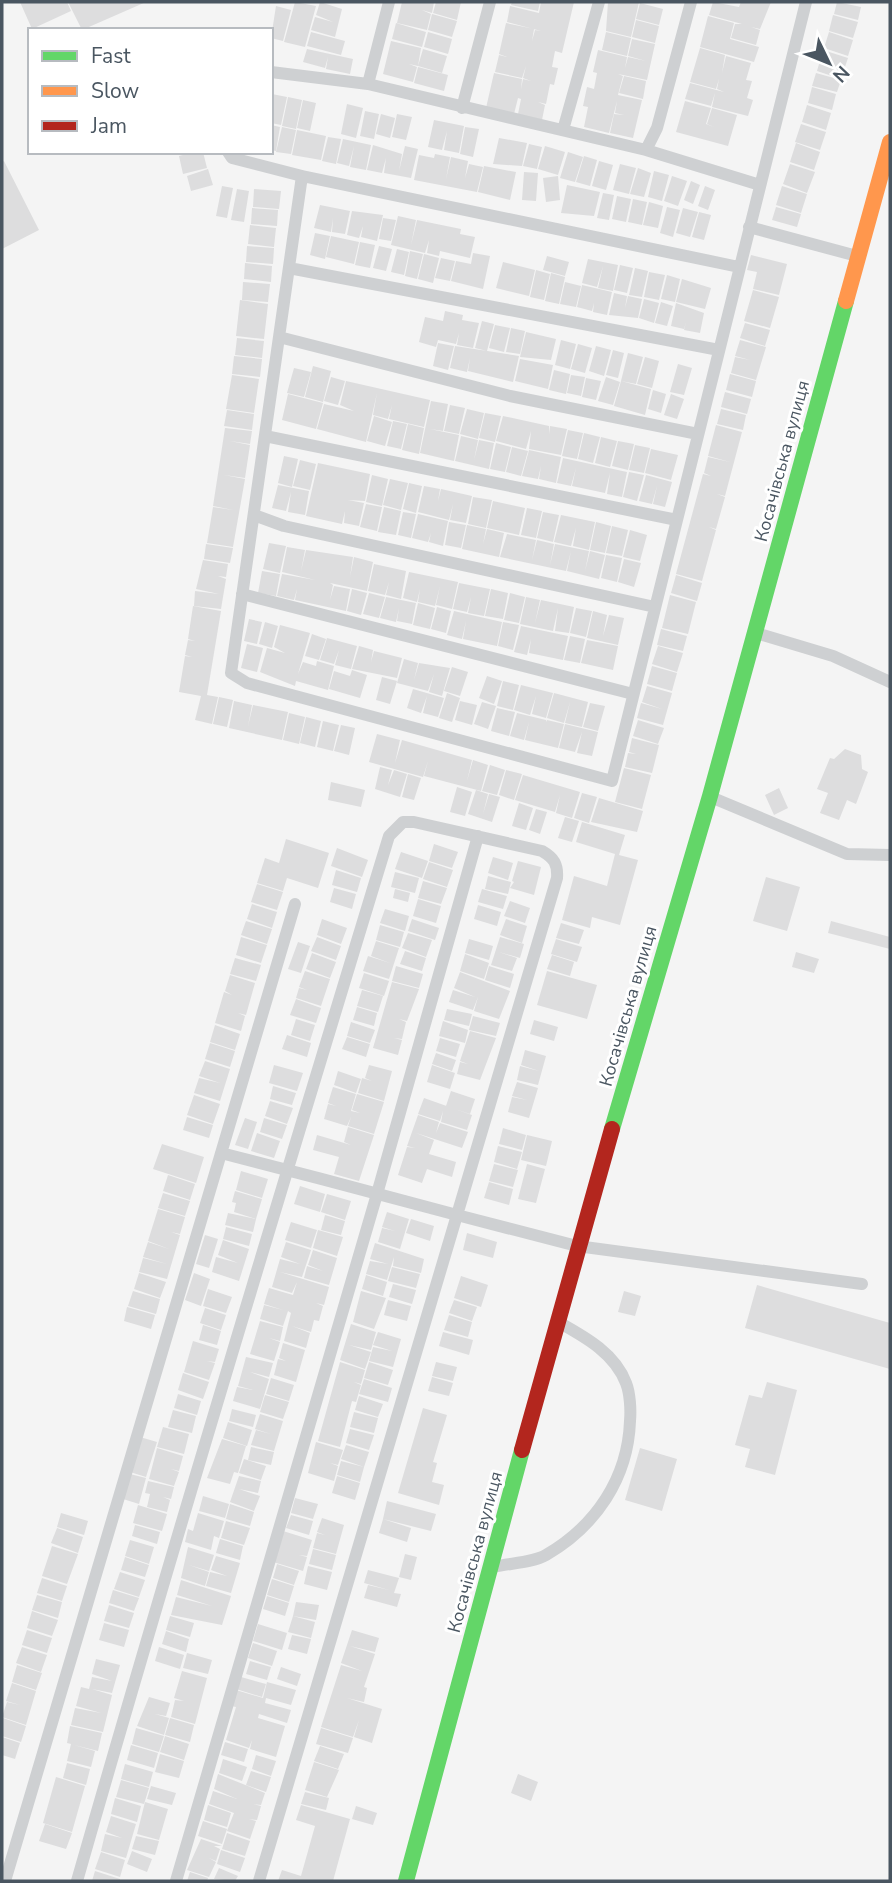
<svg xmlns="http://www.w3.org/2000/svg" width="892" height="1883" viewBox="0 0 892 1883" font-family="'Nunito Sans',sans-serif">
<style>
.building{fill:#ddddde}
.lines{fill:none;stroke-linecap:round;stroke-linejoin:round}
.lane{stroke:#ced0d2;stroke-width:12}
.fast{stroke:#63d668;stroke-width:16}
.slow{stroke:#ff974d;stroke-width:16}
.jam{stroke:#b3261e;stroke-width:16}
.labels{text-anchor:middle;stroke-width:6;stroke-linejoin:round;paint-order:stroke}
.street-label{font-size:18px;fill:#4a5661;stroke:#fff}
</style>
<rect width="100%" height="100%" fill="#f4f4f4"/>
<path class="building" d="M20,2H67L71,11L32,29Z
M68,2H146L82,30Z
M295,2L316,6L305,47L284,42Z
M320,2L342,9L335,37L311,30L315,17L333,22L316,15Z
M402,2H434L432,13L422,10L431,14L427,30L397,23Z
M436,2H461L457,20L433,13Z
M512,2H540L538,11L511,5Z
M541,2H574L562,53L555,51L552,67L558,68L554,85L550,84L546,104L538,102L545,105L542,120L518,114L521,99L518,98L514,114L486,108L494,73L522,79L521,89L523,79L531,81L523,78L526,66L522,78L495,72L499,55L507,57L499,54L506,23L534,29L532,41L535,30L541,31L507,22L510,6L539,13Z
M608,2H639L631,37L606,31Z
M713,2L739,7L741,2H771L760,29L751,27L760,30L756,45L731,38L735,24H742L709,15Z
M837,2L861,7L858,20L834,14Z
M640,3L663,9L659,25L636,19Z
M276,6L291,10L283,41L271,38Z
M432,14L457,21L452,37L428,30Z
M833,15L858,22L853,38L829,31Z
M708,16L734,23L730,39L759,47L754,62L700,47Z
M636,20L659,26L655,43L632,37Z
M396,23L426,32L422,47L392,39Z
M311,32L345,41L341,55L307,46Z
M428,32L452,39L448,54L424,47Z
M606,32L631,38L627,56L602,50Z
M829,32L853,40L848,56L824,48Z
M632,39L655,44L647,80L618,74L623,76L618,95L642,100L633,138L610,133L614,114L624,115L615,113L617,101L609,133L584,127L588,107L583,106L587,87L594,89L597,73L593,72L598,50L627,57L625,68L628,57L646,61L628,56Z
M391,41L421,48L418,66L409,64L417,67L413,82L383,74Z
M700,48L725,55L722,73L726,56L751,63L746,80L752,81L747,98L753,100L748,116L712,107L715,93L711,106L685,99L690,83L724,92L717,89L719,79L716,89L690,82Z
M307,49L353,59L350,74L326,69L328,57L325,68L303,62Z
M423,49L447,56L442,73L418,66Z
M823,50L848,58L841,79L817,71Z
M418,67L448,75L444,91L414,83Z
M816,73L841,80L837,92L812,86Z
M624,76L646,81L643,99L619,93Z
M812,87L836,94L832,110L808,103Z
M272,94L287,97L281,125L271,123Z
M288,97L302,100L296,129L282,126Z
M303,100L316,103L310,131L297,128Z
M685,101L711,108L706,124L714,127L707,124L712,108L737,115L728,146L676,132Z
M347,104L363,108L356,138L341,134Z
M807,105L831,113L826,130L802,122Z
M365,111L379,114L374,139L360,136Z
M381,114L395,118L390,138L376,134Z
M397,114L412,117L406,140L392,137Z
M434,120L464,126L459,153L444,150L447,131L442,150L428,147Z
M801,124L826,132L820,150L795,142Z
M271,125L280,127L276,151L271,150Z
M282,127L296,130L291,154L276,152Z
M465,127L479,129L473,157L460,154Z
M297,130L326,136L321,160L292,155Z
M328,137L341,139L336,164L322,161Z
M499,138L527,143L522,166L493,164Z
M343,139L371,145L366,170L350,167L354,146L349,166L337,163Z
M796,143L820,152L814,170L790,162Z
M529,144L542,147L537,169L523,166Z
M373,145L402,154L399,171L405,146L418,149L411,178L384,173L386,158L382,173L367,170Z
M545,146L565,152L558,175L538,169Z
M194,152H203L207,168L183,174L179,156Z
M568,152L583,157L575,182L560,178Z
M435,154L450,157L446,179L451,157L468,161L465,178L469,164L483,167L477,192L414,180L419,155L434,158Z
M584,156L597,160L590,186L576,182Z
M4,161L39,230L2,249V162Z
M599,161L613,165L606,190L592,186Z
M620,164L636,168L629,194L613,190Z
M790,164L815,172L807,193L783,184Z
M484,166L516,172L510,200L478,192Z
M638,168L651,173L644,197L630,194Z
M208,169L213,185L191,191L187,176Z
M654,171L669,175L662,201L648,197Z
M524,172L538,173L536,201L522,200Z
M558,176L560,200L546,202L543,178Z
M672,176L687,181L678,206L664,201Z
M691,181L700,185L693,204L684,200Z
M567,185L600,192L594,216L561,213Z
M222,186L233,188L227,218L216,216Z
M705,186L715,190L708,210L698,206Z
M782,186L807,194L801,213L776,205Z
M237,189L249,191L244,222L231,220Z
M254,189L281,191L279,209L253,207Z
M603,193L614,195L609,220L597,218Z
M617,196L631,199L626,222L612,219Z
M633,199L647,202L642,225L628,222Z
M649,202L663,206L658,228L643,225Z
M320,205L350,211L345,234L332,232L333,218L331,232L314,228Z
M667,207L680,210L673,237L660,233Z
M776,207L801,214L797,227L772,220Z
M252,208L278,210L277,226L251,224Z
M683,208L698,212L690,237L676,233Z
M352,211L383,215L377,241L361,237L363,226L359,238L347,235Z
M699,212L711,215L704,240L692,237Z
M398,216L416,220L411,245L417,220L461,229L460,234L475,237L470,258L440,251L439,256L427,253L429,240L425,253L391,245Z
M383,218L396,220L391,241L379,239Z
M250,225L276,228L274,247L248,244Z
M315,233L330,236L325,259L310,255Z
M331,236L359,242L354,264L326,257Z
M360,242L375,245L370,268L355,265Z
M247,246L274,248L273,264L246,262Z
M379,246L392,249L386,271L373,268Z
M397,249L409,252L404,275L391,272Z
M410,251L423,254L417,279L405,276Z
M473,253L490,256L483,289L451,281L456,261L471,264Z
M424,254L439,258L433,283L418,279Z
M751,255L787,264L779,295L753,289L757,272L747,270Z
M547,256L569,262L565,276L543,270Z
M441,258L455,261L450,281L435,278Z
M588,259L618,265L613,291L598,288L603,266L597,287L582,283Z
M503,262L535,270L529,296L496,288Z
M245,263L272,266L271,282L244,279Z
M620,265L633,268L627,293L614,290Z
M635,268L648,271L642,297L629,295Z
M536,270L550,274L544,300L530,297Z
M649,272L665,275L659,300L644,297Z
M551,273L565,277L559,304L545,301Z
M667,275L680,279L675,302L661,299Z
M682,279L711,288L705,309L676,302Z
M243,282L270,284L268,302L242,300Z
M565,282L581,286L576,307L560,304Z
M582,285L612,292L607,315L593,312L594,303L592,311L577,307Z
M753,290L779,297L770,328L744,321Z
M614,293L627,296L625,308L628,296L642,299L638,318L609,315Z
M644,299L659,303L654,323L639,318Z
M240,300L268,304L264,339L236,336Z
M661,302L673,306L667,326L655,323Z
M676,303L704,313L700,333L684,330L686,322L684,329L671,326Z
M445,311L463,315L462,320L479,323L473,348L457,345L459,333L456,344L438,340L436,347L419,342L425,317L443,321Z
M482,321L494,324L487,351L475,348Z
M745,323L770,330L765,346L740,338Z
M495,325L510,328L504,352L489,348Z
M511,328L525,331L520,354L506,352Z
M526,332L556,339L551,360L520,357Z
M237,338L264,341L262,358L235,355Z
M561,340L576,344L570,369L555,365Z
M740,340L766,347L756,380L731,373L735,357L750,360L735,356Z
M438,343L454,346L448,370L433,366Z
M578,344L592,348L585,373L571,369Z
M455,346L519,356L513,382L468,371L470,358L467,372L450,368Z
M596,346L611,350L604,376L589,371Z
M613,350L624,353L618,378L606,375Z
M628,353L643,357L636,384L621,381Z
M234,356L262,359L260,377L232,374Z
M645,357L659,361L652,388L637,384Z
M520,359L553,365L548,389L515,381Z
M678,364L692,368L684,395L670,392Z
M313,366L331,371L323,402L305,397Z
M294,368L311,372L304,397L287,393Z
M554,370L570,374L566,394L549,390Z
M730,374L756,381L752,397L726,390Z
M232,375L259,379L254,413L226,409Z
M571,375L585,377L581,396L567,393Z
M331,377L345,381L338,405L324,401Z
M606,377L620,382L613,405L598,401Z
M586,378L601,381L596,400L582,397Z
M346,381L430,400L424,427L389,419L392,405L388,419L373,415L377,393L366,442L317,429L324,404L354,411L340,405Z
M621,381L651,389L645,415L614,406Z
M653,390L666,394L661,413L648,409Z
M725,392L751,399L747,414L721,407Z
M288,394L323,403L316,429L282,420Z
M671,394L684,399L677,419L664,415Z
M431,401L448,404L443,431L430,429L459,435L454,461L420,453Z
M450,405L465,408L459,434L444,431Z
M467,409L484,413L478,439L460,434Z
M721,409L746,415L743,430L717,424Z
M227,410L254,414L252,430L224,426Z
M485,413L501,416L495,442L479,438Z
M374,416L392,422L385,446L367,441Z
M503,416L549,426V434L550,426L567,429L561,455L529,449L531,431L526,449L496,441Z
M393,421L407,424L401,449L387,446Z
M408,424L424,428L419,454L402,450Z
M716,425L742,432L725,496L717,494L725,497L716,529L709,527L716,530L702,581L676,574L703,474L711,476L704,473L708,457L730,462L708,456Z
M225,428L252,431L250,444L230,441L250,445L245,478L224,475L245,479L233,547L207,543L213,507L233,510L213,506Z
M568,430L583,433L577,459L562,456Z
M584,433L600,437L593,463L578,459Z
M461,436L478,440L474,460L479,440L494,443L489,469L455,461Z
M601,437L617,441L610,467L595,463Z
M618,441L634,444L628,470L612,466Z
M496,443L511,447L505,472L490,469Z
M635,445L650,448L644,473L629,470Z
M512,447L528,451L521,476L506,472Z
M651,449L678,455L671,480L645,473Z
M529,450L561,457L556,483L539,479L541,466L538,479L522,476Z
M284,456L298,459L292,487L278,483Z
M563,458L627,472L622,497L607,494L610,473L605,493L572,486L576,468L571,486L557,483Z
M300,460L316,464L310,490L293,486Z
M318,463L370,474L365,501L348,500L364,503L359,526L344,523L345,511L342,524L306,516Z
M629,472L644,475L637,501L623,497Z
M372,475L388,479L382,506L366,502Z
M646,475L672,482L665,507L653,504L657,486L652,504L639,501Z
M390,479L408,483L401,510L383,505Z
M409,483L422,486L416,513L403,509Z
M278,485L309,491L305,515L288,512L291,492L286,511L272,508Z
M424,486L440,489L438,501L441,489L472,496L466,523L450,520L453,504L449,520L418,512Z
M473,497L492,500L486,528L468,524Z
M493,501L525,508L519,535L487,528Z
M366,504L382,507L377,531L360,527Z
M384,507L401,511L396,535L378,532Z
M527,508L542,511L536,538L521,535Z
M403,512L416,514L411,538L398,535Z
M543,512L559,515L553,542L537,538Z
M418,514L448,521L443,546L429,542L431,533L428,542L412,538Z
M561,515L595,522L589,550L573,546L576,528L571,546L554,542Z
M449,522L466,525L461,548L445,545Z
M596,522L611,526L605,553L590,550Z
M467,525L486,529L483,544L487,529L504,533L499,557L462,549Z
M612,526L628,530L622,556L606,553Z
M630,530L647,535L640,561L623,557Z
M507,534L536,540L532,560L537,540L554,544L550,565L555,544L589,551L585,571L590,551L605,555L599,579L567,571L571,551L566,571L500,557Z
M269,543L286,546L280,573L263,569Z
M206,544L233,548L230,563L204,559Z
M287,547L305,550L301,571L306,550L353,557L350,577L354,557L373,562L367,591L330,583L333,585L330,600L334,586L350,589L346,611L295,600L297,589L294,600L277,596L282,574L315,580L282,572Z
M606,555L622,558L617,582L601,578Z
M624,559L641,563L634,587L618,582Z
M203,560L228,564L226,577L218,576L226,579L221,609L194,606L195,591L219,594L196,589Z
M374,564L406,571L401,599L386,595L389,582L385,595L368,591Z
M262,571L280,574L276,596L258,593Z
M409,572L458,582L452,609L436,605L440,586L435,606L418,602L420,589L417,602L403,598Z
M676,575L702,583L697,601L671,593Z
M459,583L490,589L484,616L468,613L471,597L467,612L453,609Z
M352,589L367,593L361,615L347,611Z
M491,589L508,593L503,619L485,616Z
M369,593L385,597L379,618L363,614Z
M510,593L525,597L519,623L504,620Z
M670,595L696,602L688,634L662,628Z
M386,597L416,603L412,624L397,621L399,608L396,622L380,618Z
M526,597L540,600L535,623L541,600L574,607L569,633L555,631L558,608L553,631L520,624Z
M418,603L435,608L430,629L413,625Z
M193,606L221,611L207,695L218,697L212,724L195,720L201,696L179,692L185,656L192,657L185,655L188,640L195,641L188,639Z
M437,607L451,611L446,633L431,629Z
M576,608L592,611L586,637L570,633Z
M454,611L502,622L497,646L463,639L466,621L462,639L447,635Z
M593,611L607,615L603,636L609,615L624,618L618,645L587,638Z
M249,619L262,622L257,644L244,641Z
M265,622L278,626L272,648L259,644Z
M503,622L519,625L513,650L498,646Z
M280,625L310,633L298,674L303,662L316,666L317,661L334,666L328,690L296,681L295,686L260,672L267,648L285,653L274,647Z
M521,626L568,636L563,660L529,653L531,639L527,655L514,652Z
M661,629L687,636L683,651L657,645Z
M312,634L326,639L319,660L305,656Z
M570,636L585,639L580,663L564,660Z
M327,638L357,646L351,669L335,665L339,650L334,664L320,660Z
M587,640L618,646L613,670L581,663Z
M247,644L263,648L257,672L241,668Z
M359,646L373,650L371,662L374,651L402,658L397,678L352,669Z
M658,646L683,653L677,672L652,664Z
M404,659L418,663L414,680L419,663L450,668L442,696L429,692L434,674L428,691L397,683Z
M652,666L677,673L672,691L647,684Z
M452,667L468,672L460,696L444,691Z
M352,670L367,675L360,698L329,689L334,671L350,676Z
M487,676L502,681L494,704L479,698Z
M382,677L397,681L390,704L376,700Z
M503,681L519,685L513,710L497,706Z
M521,685L553,693L546,718L532,714L536,696L530,715L514,710Z
M647,686L672,693L663,725L637,718L641,703L662,709L642,702Z
M413,689L444,698L438,717L423,713L427,696L421,713L407,708Z
M447,693L460,698L452,722L439,718Z
M554,693L588,702L582,727L565,723L570,702L564,723L547,718Z
M219,697L233,700L227,727L213,724Z
M234,701L252,705L248,726L253,705L288,712L282,740L229,728Z
M460,701L477,705L472,725L455,720Z
M482,702L496,706L488,729L474,724Z
M590,703L605,706L598,731L583,727Z
M497,708L515,712L509,736L491,731Z
M289,713L305,717L299,744L283,740Z
M517,713L546,720V722L547,720L564,724L558,748L525,740L529,722L524,740L510,736Z
M306,717L321,721L315,747L300,743Z
M638,720L664,728L658,744L633,736Z
M323,721L339,725L333,751L317,747Z
M565,724L598,732L592,756L577,753L582,732L575,752L559,748Z
M341,725L355,728L349,755L334,751Z
M377,734L400,740L395,763L402,740L472,760L467,781L473,760L488,765L481,791L424,776L428,761L423,777L369,762Z
M632,738L659,745L652,773L625,767L628,753L636,754L629,752Z
M845,749L861,755L862,769L868,772L856,804L847,800L839,820L820,813L828,793L817,789L830,758L834,759Z
M490,765L505,770L497,795L482,791Z
M380,767L392,770L388,785L394,770L407,774L400,797L375,789Z
M624,768L651,775L642,809L615,802Z
M506,770L522,774L514,800L499,795Z
M408,774L421,778L414,800L402,797Z
M523,775L580,792L572,818L556,813L560,795L555,812L515,800Z
M331,782L365,790L361,807L328,800Z
M457,787L472,792L465,816L450,812Z
M779,788L788,808L774,815L765,795Z
M476,790L488,794L483,814L489,794L500,797L492,822L468,814Z
M582,793L597,797L589,823L574,818Z
M599,798L643,811L637,832L591,822Z
M519,803L533,808L526,830L512,826Z
M536,809L547,812L540,834L529,830Z
M565,817L579,821L572,842L558,838Z
M582,822L625,835L619,855L638,860L620,925L592,917L590,928L562,920L574,876L607,886L615,854L576,842Z
M286,839L329,853L318,888L287,878L283,891L257,883L265,858L279,863Z
M434,844L458,852L452,868L429,861Z
M337,848L368,860L362,877L331,866Z
M401,852L428,861L422,878L395,869Z
M493,857L513,863L508,880L488,873Z
M518,861L541,867L534,895L510,888L514,882L512,881Z
M429,862L453,870L447,887L423,879Z
M336,870L361,878L357,892L332,885Z
M395,872L419,878L415,893L391,887Z
M488,876L511,882L508,894L485,889Z
M766,877L800,887L787,931L753,921Z
M423,881L447,888L441,904L418,898Z
M257,884L283,892L277,910L251,902Z
M334,888L356,894L352,909L330,902Z
M395,889L410,893L408,902L393,898Z
M482,889L507,896L503,909L478,902Z
M418,899L441,906L436,923L413,916Z
M510,901L530,908L525,923L504,916Z
M252,904L277,912L272,928L247,919Z
M478,905L501,912L497,926L474,919Z
M385,909L409,916L405,931L380,923Z
M322,919L347,928L341,944L317,935Z
M412,919L439,928L435,940L408,931Z
M506,919L527,926L522,943L500,935Z
M246,921L272,929L267,944L241,935Z
M831,921L890,937V949L828,933Z
M561,923L584,930L579,944L556,938Z
M380,925L404,932L400,947L376,940Z
M408,933L432,940L426,957L402,948Z
M241,937L267,945L261,963L236,955Z
M317,937L341,946L336,960L311,951Z
M500,937L524,944L520,958L499,952L517,958L512,971L491,965Z
M469,939L493,946L489,960L465,953Z
M556,939L582,947L577,962L551,954Z
M376,941L399,948L389,979L363,971L368,956L390,963L371,956Z
M298,942L310,946L301,973L288,969Z
M405,951L426,958L422,971L400,964Z
M796,952L819,959L814,973L792,967Z
M312,953L336,962L330,978L306,969Z
M465,954L489,963L484,979L460,971Z
M552,955L574,962L570,976L547,969Z
M235,958L261,965L256,981L230,974Z
M396,966L423,974L419,988L392,981Z
M489,966L514,974L510,988L485,980Z
M305,971L330,979L321,1006L296,998L299,988L307,990L299,987Z
M547,971L597,985L587,1019L537,1005Z
M460,972L510,991L499,1019L474,1011L478,997L473,1010L449,1002L453,990L475,997L454,988Z
M364,973L389,981L384,996L359,988Z
M230,975L255,983L246,1015L238,1013L245,1016L241,1031L215,1023L224,992L232,995L225,991Z
M392,982L419,989L407,1021L399,1019L406,1022L402,1039L394,1038L402,1040L398,1055L373,1048Z
M362,990L383,996L378,1012L357,1006Z
M296,999L321,1008L316,1023L290,1015Z
M357,1007L377,1013L374,1026L353,1020Z
M447,1009L472,1014L469,1026L444,1020Z
M473,1016L500,1023L496,1036L469,1030Z
M296,1019L315,1025L310,1041L291,1035Z
M534,1020L558,1027L554,1041L530,1034Z
M443,1021L468,1030L465,1043L439,1036Z
M351,1022L375,1030L370,1043L347,1036Z
M215,1025L240,1034L235,1050L210,1042Z
M470,1031L496,1038L480,1080L457,1074L460,1062L468,1064L460,1061Z
M287,1035L311,1043L307,1057L282,1049Z
M347,1037L370,1044L366,1057L342,1049Z
M440,1038L460,1044L456,1057L436,1051Z
M210,1043L235,1051L230,1067L205,1059Z
M525,1050L546,1056L538,1085L517,1080L520,1066L539,1071L521,1065Z
M436,1053L456,1060L452,1071L432,1064Z
M205,1061L230,1069L220,1101L194,1093L199,1078L220,1083L199,1076Z
M274,1065L303,1073L297,1091L269,1083Z
M369,1065L392,1071L384,1101L358,1093L362,1078L372,1081L365,1078Z
M432,1065L455,1073L450,1089L427,1082Z
M338,1071L361,1079L356,1093L334,1085Z
M517,1082L538,1088L529,1118L508,1112L512,1097L527,1100L512,1096Z
M273,1086L296,1093L292,1105L270,1099Z
M333,1087L356,1094L351,1111L360,1113L352,1110L357,1094L384,1102L374,1134L348,1126L351,1117L347,1126L324,1119L328,1104L336,1106L328,1103Z
M451,1091L475,1099L470,1114L446,1106Z
M194,1095L220,1104L213,1124L187,1115Z
M424,1098L472,1115L467,1130L441,1122L443,1111L440,1121L418,1114Z
M270,1101L293,1108L287,1124L265,1116Z
M418,1115L439,1122L436,1133L440,1123L468,1132L462,1148L416,1133L434,1140L429,1154L456,1162L452,1177L427,1169L422,1183L398,1175L407,1147L415,1148L407,1146Z
M187,1117L213,1125L209,1138L183,1130Z
M245,1118L257,1122L248,1149L235,1145Z
M264,1118L287,1125L282,1139L260,1132Z
M348,1127L374,1135L359,1181L334,1174L339,1157L313,1150L317,1135L351,1145L344,1142Z
M503,1128L526,1135L522,1150L499,1144Z
M257,1133L280,1141L274,1158L251,1151Z
M527,1135L552,1141L546,1166L521,1160Z
M162,1144L204,1157L196,1183L153,1169Z
M498,1146L522,1152L517,1169L494,1162Z
M494,1164L518,1170L513,1187L489,1181Z
M527,1164L545,1169L536,1203L518,1199Z
M241,1171L268,1179L262,1198L236,1190Z
M168,1175L195,1184L190,1200L163,1191Z
M489,1182L513,1189L509,1205L484,1198Z
M300,1186L325,1194L320,1212L294,1204Z
M235,1191L262,1199L256,1219L234,1212L236,1203L232,1202Z
M163,1193L190,1201L185,1216L158,1208Z
M327,1194L351,1201L345,1220L321,1212Z
M158,1209L185,1217L180,1234L171,1232L180,1235L167,1279L139,1272L143,1258L167,1264L143,1257L148,1242L169,1249L148,1241Z
M387,1212L409,1219L400,1249L378,1242L382,1228L395,1231L382,1227Z
M228,1213L256,1219L253,1232L225,1225Z
M325,1215L345,1221L341,1235L321,1230Z
M411,1219L434,1226L430,1241L406,1233Z
M291,1222L317,1230L311,1248L285,1240Z
M226,1227L252,1234L249,1246L223,1239Z
M318,1230L343,1237L337,1256L313,1248Z
M467,1233L497,1242L493,1258L463,1250Z
M205,1235L218,1239L209,1268L196,1264Z
M223,1240L249,1249L239,1281L212,1272L216,1257L238,1263L218,1255Z
M286,1242L311,1250L302,1277L280,1272L329,1287L324,1305L316,1303L323,1306L319,1321L314,1320L311,1332L292,1326L310,1333L306,1348L284,1341L291,1313L288,1311L283,1326L260,1319L264,1305L283,1310L264,1304L269,1288L293,1295L297,1282L292,1293L272,1287L280,1259L300,1264L281,1257Z
M375,1243L424,1259L421,1273L393,1266L394,1257L387,1280L366,1274L370,1261L388,1264L370,1259Z
M313,1250L337,1258L329,1285L304,1278L307,1266L323,1271L308,1265Z
M392,1267L420,1274L416,1288L388,1281Z
M139,1273L166,1282L160,1298L134,1289Z
M194,1273L210,1279L201,1306L185,1300Z
M366,1275L387,1282L383,1296L362,1289Z
M461,1276L488,1285L481,1307L454,1298Z
M393,1284L416,1290L412,1304L389,1297Z
M757,1285L890,1323V1369L745,1328Z
M208,1289L232,1297L226,1313L203,1306Z
M133,1291L160,1299L156,1314L128,1306Z
M361,1291L386,1298L374,1329L353,1322Z
M624,1291L641,1296L635,1316L618,1312Z
M388,1300L411,1306L407,1321L384,1315Z
M454,1300L477,1307L472,1321L449,1313Z
M127,1307L155,1315L151,1329L124,1321Z
M205,1308L226,1315L221,1330L200,1323Z
M449,1315L472,1322L468,1337L444,1330Z
M260,1321L283,1327L280,1341L269,1338L280,1342L274,1361L250,1354Z
M351,1324L376,1332L371,1350L349,1345L371,1352L365,1369L340,1360Z
M203,1325L221,1331L217,1345L199,1340Z
M378,1332L401,1339L393,1367L369,1361L373,1347L392,1351L373,1345Z
M443,1332L473,1340L469,1355L439,1346Z
M193,1341L219,1349L215,1362L207,1361L215,1363L209,1380L184,1372Z
M283,1343L305,1350L296,1382L274,1375L278,1359L286,1361L279,1358Z
M246,1357L273,1363L269,1377L250,1372L269,1379L260,1409L233,1401L237,1387L253,1390L238,1386Z
M340,1362L365,1370L361,1384L354,1382L361,1385L356,1402L352,1401L340,1447L318,1441Z
M369,1362L393,1370L388,1385L364,1378Z
M436,1362L457,1367L453,1381L432,1376Z
M183,1373L209,1382L203,1399L178,1390Z
M432,1377L453,1383L449,1396L428,1391Z
M271,1378L294,1385L289,1401L266,1394Z
M364,1379L392,1388L388,1402L359,1394Z
M767,1382L797,1390L775,1475L745,1467L750,1449L735,1445L749,1395L762,1398Z
M178,1394L201,1401L197,1415L174,1408Z
M265,1395L289,1402L283,1419L260,1412Z
M359,1396L383,1404L378,1417L355,1410Z
M423,1408L447,1415L433,1462L437,1463L432,1482L444,1485L439,1505L398,1493Z
M232,1409L256,1415L253,1427L229,1421Z
M173,1410L196,1416L192,1433L168,1427Z
M354,1412L378,1418L374,1433L350,1427Z
M260,1414L283,1421L274,1451L251,1445L256,1430L271,1434L255,1429Z
M228,1422L252,1430L247,1446L223,1438Z
M163,1427L189,1434L184,1454L157,1447Z
M350,1429L374,1435L369,1450L346,1443Z
M140,1437L157,1442L146,1477L130,1472Z
M222,1439L246,1446L238,1473L234,1472L230,1484L207,1478Z
M316,1442L343,1450L338,1465L330,1463L338,1466L334,1481L308,1473Z
M346,1445L369,1452L364,1467L341,1459Z
M251,1447L274,1452L271,1465L248,1460Z
M157,1448L183,1456L179,1471L171,1469L179,1472L174,1486L149,1479Z
M640,1448L677,1459L662,1511L625,1500Z
M244,1459L266,1466L261,1480L239,1473Z
M341,1461L364,1467L360,1482L337,1475Z
M130,1474L146,1478L139,1504L123,1499Z
M239,1476L261,1481L258,1493L239,1489L260,1496L254,1511L230,1502Z
M337,1476L360,1483L355,1500L332,1493Z
M148,1481L174,1487L171,1499L163,1497L170,1500L167,1512L147,1507L150,1494L145,1493Z
M203,1496L229,1504L225,1518L199,1511Z
M295,1498L318,1504L313,1519L291,1513Z
M387,1501L436,1514L431,1531L383,1519Z
M230,1504L254,1512L250,1526L226,1519Z
M138,1505L167,1514L162,1531L133,1523Z
M61,1513L88,1521L84,1535L57,1527Z
M198,1513L224,1521L219,1538L214,1536L211,1550L185,1542L188,1529L193,1531Z
M291,1515L313,1521L309,1535L286,1528Z
M322,1518L344,1525L336,1554L313,1548L317,1533L325,1535L317,1532Z
M383,1519L411,1528L407,1542L379,1533Z
M226,1521L250,1528L244,1545L221,1538Z
M135,1525L160,1532L157,1544L132,1536Z
M57,1528L83,1537L78,1553L51,1543Z
M283,1531L312,1540L307,1556L299,1555L307,1557L303,1571L273,1562Z
M220,1539L243,1546L240,1560L216,1553Z
M130,1540L154,1547L149,1564L125,1556Z
M52,1546L78,1554L67,1584L42,1576Z
M188,1547L214,1555L209,1571L189,1565L209,1572L205,1586L181,1578Z
M313,1549L336,1555L332,1570L309,1564Z
M405,1554L417,1557L411,1580L399,1577Z
M216,1556L240,1563L231,1593L206,1586L210,1572L227,1576L211,1570Z
M125,1557L149,1565L145,1577L121,1570Z
M277,1564L299,1571L294,1585L273,1578Z
M308,1566L332,1572L327,1590L304,1584Z
M368,1570L399,1578L394,1593L401,1594L397,1607L364,1598L368,1585L389,1590L364,1583Z
M120,1572L145,1580L139,1597L114,1589Z
M42,1578L67,1586L62,1601L37,1593Z
M272,1579L294,1586L289,1602L267,1595Z
M181,1580L231,1596L222,1625L171,1615L176,1597L212,1606L177,1595Z
M113,1590L139,1598L134,1611L109,1603Z
M37,1595L62,1602L58,1618L32,1610Z
M267,1596L289,1603L285,1616L263,1609Z
M296,1602L319,1605L316,1620L293,1616Z
M109,1605L134,1613L129,1628L104,1621Z
M32,1611L58,1620L52,1636L27,1628Z
M170,1616L194,1623L190,1637L166,1630Z
M293,1616L315,1622L311,1638L288,1632Z
M104,1623L129,1630L124,1647L99,1640Z
M258,1624L287,1633L282,1650L253,1641Z
M27,1630L52,1638L47,1653L22,1645Z
M352,1630L379,1638L375,1652L350,1646L375,1654L364,1687L367,1688L364,1702L347,1698L382,1709L372,1743L354,1737L359,1720L353,1737L321,1727L341,1665L362,1671L341,1663Z
M166,1631L189,1639L186,1652L162,1644Z
M292,1635L311,1639L307,1654L288,1649Z
M253,1643L277,1651L272,1666L248,1658Z
M22,1647L47,1655L41,1672L16,1663Z
M159,1647L184,1655L180,1669L155,1661Z
M187,1653L212,1660L208,1674L183,1668Z
M96,1659L120,1665L112,1693L92,1689L112,1695L103,1732L71,1725L75,1708L101,1713L76,1706L81,1687L89,1689L92,1677L112,1681L92,1674Z
M250,1661L271,1667L267,1680L246,1674Z
M17,1665L42,1673L36,1690L12,1682Z
M281,1667L301,1674L297,1686L277,1679Z
M182,1671L207,1678L195,1724L171,1717L175,1700L184,1701L174,1698Z
M241,1677L266,1684L262,1697L236,1689Z
M267,1682L296,1690L291,1705L266,1698L265,1703L291,1710L287,1723L259,1714L258,1718L285,1726L276,1757L250,1749L252,1740L249,1748L226,1740L236,1707L231,1706L236,1690L263,1698Z
M12,1683L36,1691L26,1725L2,1717L7,1702L20,1705L6,1701Z
M149,1697L170,1703L166,1716L155,1714L169,1718L164,1735L137,1726Z
M3,1718L26,1726L21,1742L2,1736Z
M170,1718L194,1725L190,1742L165,1735Z
M70,1726L102,1733L98,1751L74,1745L95,1751L91,1767L67,1761L71,1744L67,1743Z
M136,1728L164,1736L159,1752L132,1744Z
M321,1728L353,1738L348,1753L316,1744Z
M165,1736L189,1744L184,1760L160,1752Z
M2,1737L20,1743L15,1759L2,1755Z
M225,1742L248,1749L244,1762L221,1755Z
M131,1745L158,1753L154,1768L127,1760Z
M320,1746L344,1754L338,1769L314,1761Z
M160,1754L184,1761L179,1778L155,1772Z
M256,1755L276,1761L271,1776L252,1769Z
M223,1759L247,1767L242,1781L219,1773Z
M314,1762L339,1770L327,1797L305,1790Z
M67,1763L90,1769L86,1785L63,1778Z
M125,1764L153,1772L149,1787L121,1779Z
M251,1771L271,1777L266,1792L246,1785Z
M218,1774L265,1793L261,1805L253,1804L261,1806L257,1820L249,1819L256,1821L250,1839L227,1831L234,1813L209,1804L213,1791L237,1799L214,1789Z
M518,1774L538,1782L531,1801L511,1793Z
M56,1777L85,1786L72,1832L43,1823Z
M121,1780L149,1788L144,1804L116,1797Z
M151,1786L176,1793L172,1805L147,1799Z
M305,1792L329,1798L326,1810L301,1804Z
M115,1798L141,1806L137,1822L111,1814Z
M145,1802L168,1809L159,1840L137,1834Z
M208,1805L231,1813L227,1827L204,1820Z
M301,1805L350,1819L333,1881H278L282,1870L301,1876L315,1826L296,1820Z
M356,1806L377,1813L373,1825L352,1819Z
M111,1816L136,1824L126,1858L101,1851L105,1834L122,1838L106,1832Z
M203,1821L227,1829L222,1844L198,1836Z
M45,1824L72,1833L66,1849L39,1841Z
M227,1833L250,1841L245,1856L222,1849Z
M136,1836L159,1841L155,1855L132,1849Z
M201,1839L222,1846H214L220,1849L216,1861L209,1858L216,1862L209,1877L187,1870Z
M221,1850L245,1858L240,1872L217,1864Z
M132,1851L152,1859L147,1872L127,1864Z
M101,1852L125,1860L120,1877L95,1869Z
M219,1868L238,1876L235,1881L214,1879Z
M95,1871L120,1879V1881H92Z
M190,1872L208,1878L207,1881H187Z"/>
<g class="lines">
<path class="lane" d="M271,72L368,84L646,150L760,185
M368,84L389,2
M462,108L490,2
M563,130L599,2
M646,150L657,128L691,2
M228,152L232,158L302,176L739,267
M302,176L231,673L247,683L612,781L806,2
M749,227L857,256
M289,268L719,350
M279,337L510,396L698,434
M265,436L677,520
M254,515L284,526L655,607
M242,594L633,694
M756,633L833,656L890,682
M713,798L847,854L890,855
M494,1567C509,1563 532,1563 546,1555C596,1526 628,1478 630,1421C631,1410 630,1393 626,1383C615,1354 587,1338 560,1323
M5,1881L295,904
M77,1881C177,1532 283,1184 389,836L403,822H414L542,851C554,858 558,864 557,878L457,1215C378,1194 300,1173 221,1153
M176,1881L377,1194L478,836
M259,1881L457,1215L577,1246L862,1284"/>
<path class="fast" d="M612,1129L710,796L846,301
M406,1881L522,1450"/>
<path class="slow" d="M846,301L890,142"/>
<path class="jam" d="M522,1450L612,1129"/>
</g>
<g class="labels">
<g class="street-label">
<text transform="translate(782 461) rotate(-75)" y="6">Косачівська вулиця</text>
<text transform="translate(628 1006) rotate(-74)" y="6">Косачівська вулиця</text>
<text transform="translate(475 1552) rotate(-75)" y="6">Косачівська вулиця</text>
</g>
</g>
<rect width="892" height="1883" fill="none" stroke="#4a5661" stroke-width="7"/>
<rect x="28" y="28" width="245" height="126" fill="#ffffff" stroke="#b7bbc0" stroke-width="2"/>
<rect x="42" y="51" width="35" height="10" fill="#63d668" stroke="#b7bbc0" stroke-width="2"/>
<text x="91" y="63" font-size="21" fill="#4a5661">Fast</text>
<rect x="42" y="86" width="35" height="10" fill="#ff974d" stroke="#b7bbc0" stroke-width="2"/>
<text x="91" y="98" font-size="21" fill="#4a5661">Slow</text>
<rect x="42" y="121" width="35" height="10" fill="#b3261e" stroke="#b7bbc0" stroke-width="2"/>
<text x="91" y="133" font-size="21" fill="#4a5661">Jam</text>
<g transform="translate(829 63) rotate(133)" stroke="#ffffff" stroke-width="5" paint-order="stroke">
<path d="M0-5L12 26L0 18L-12 26Z" fill="#4a5661"/>
<text y="-10" font-size="19" font-weight="bold" text-anchor="middle" fill="#4a5661">N</text>
</g>
</svg>
